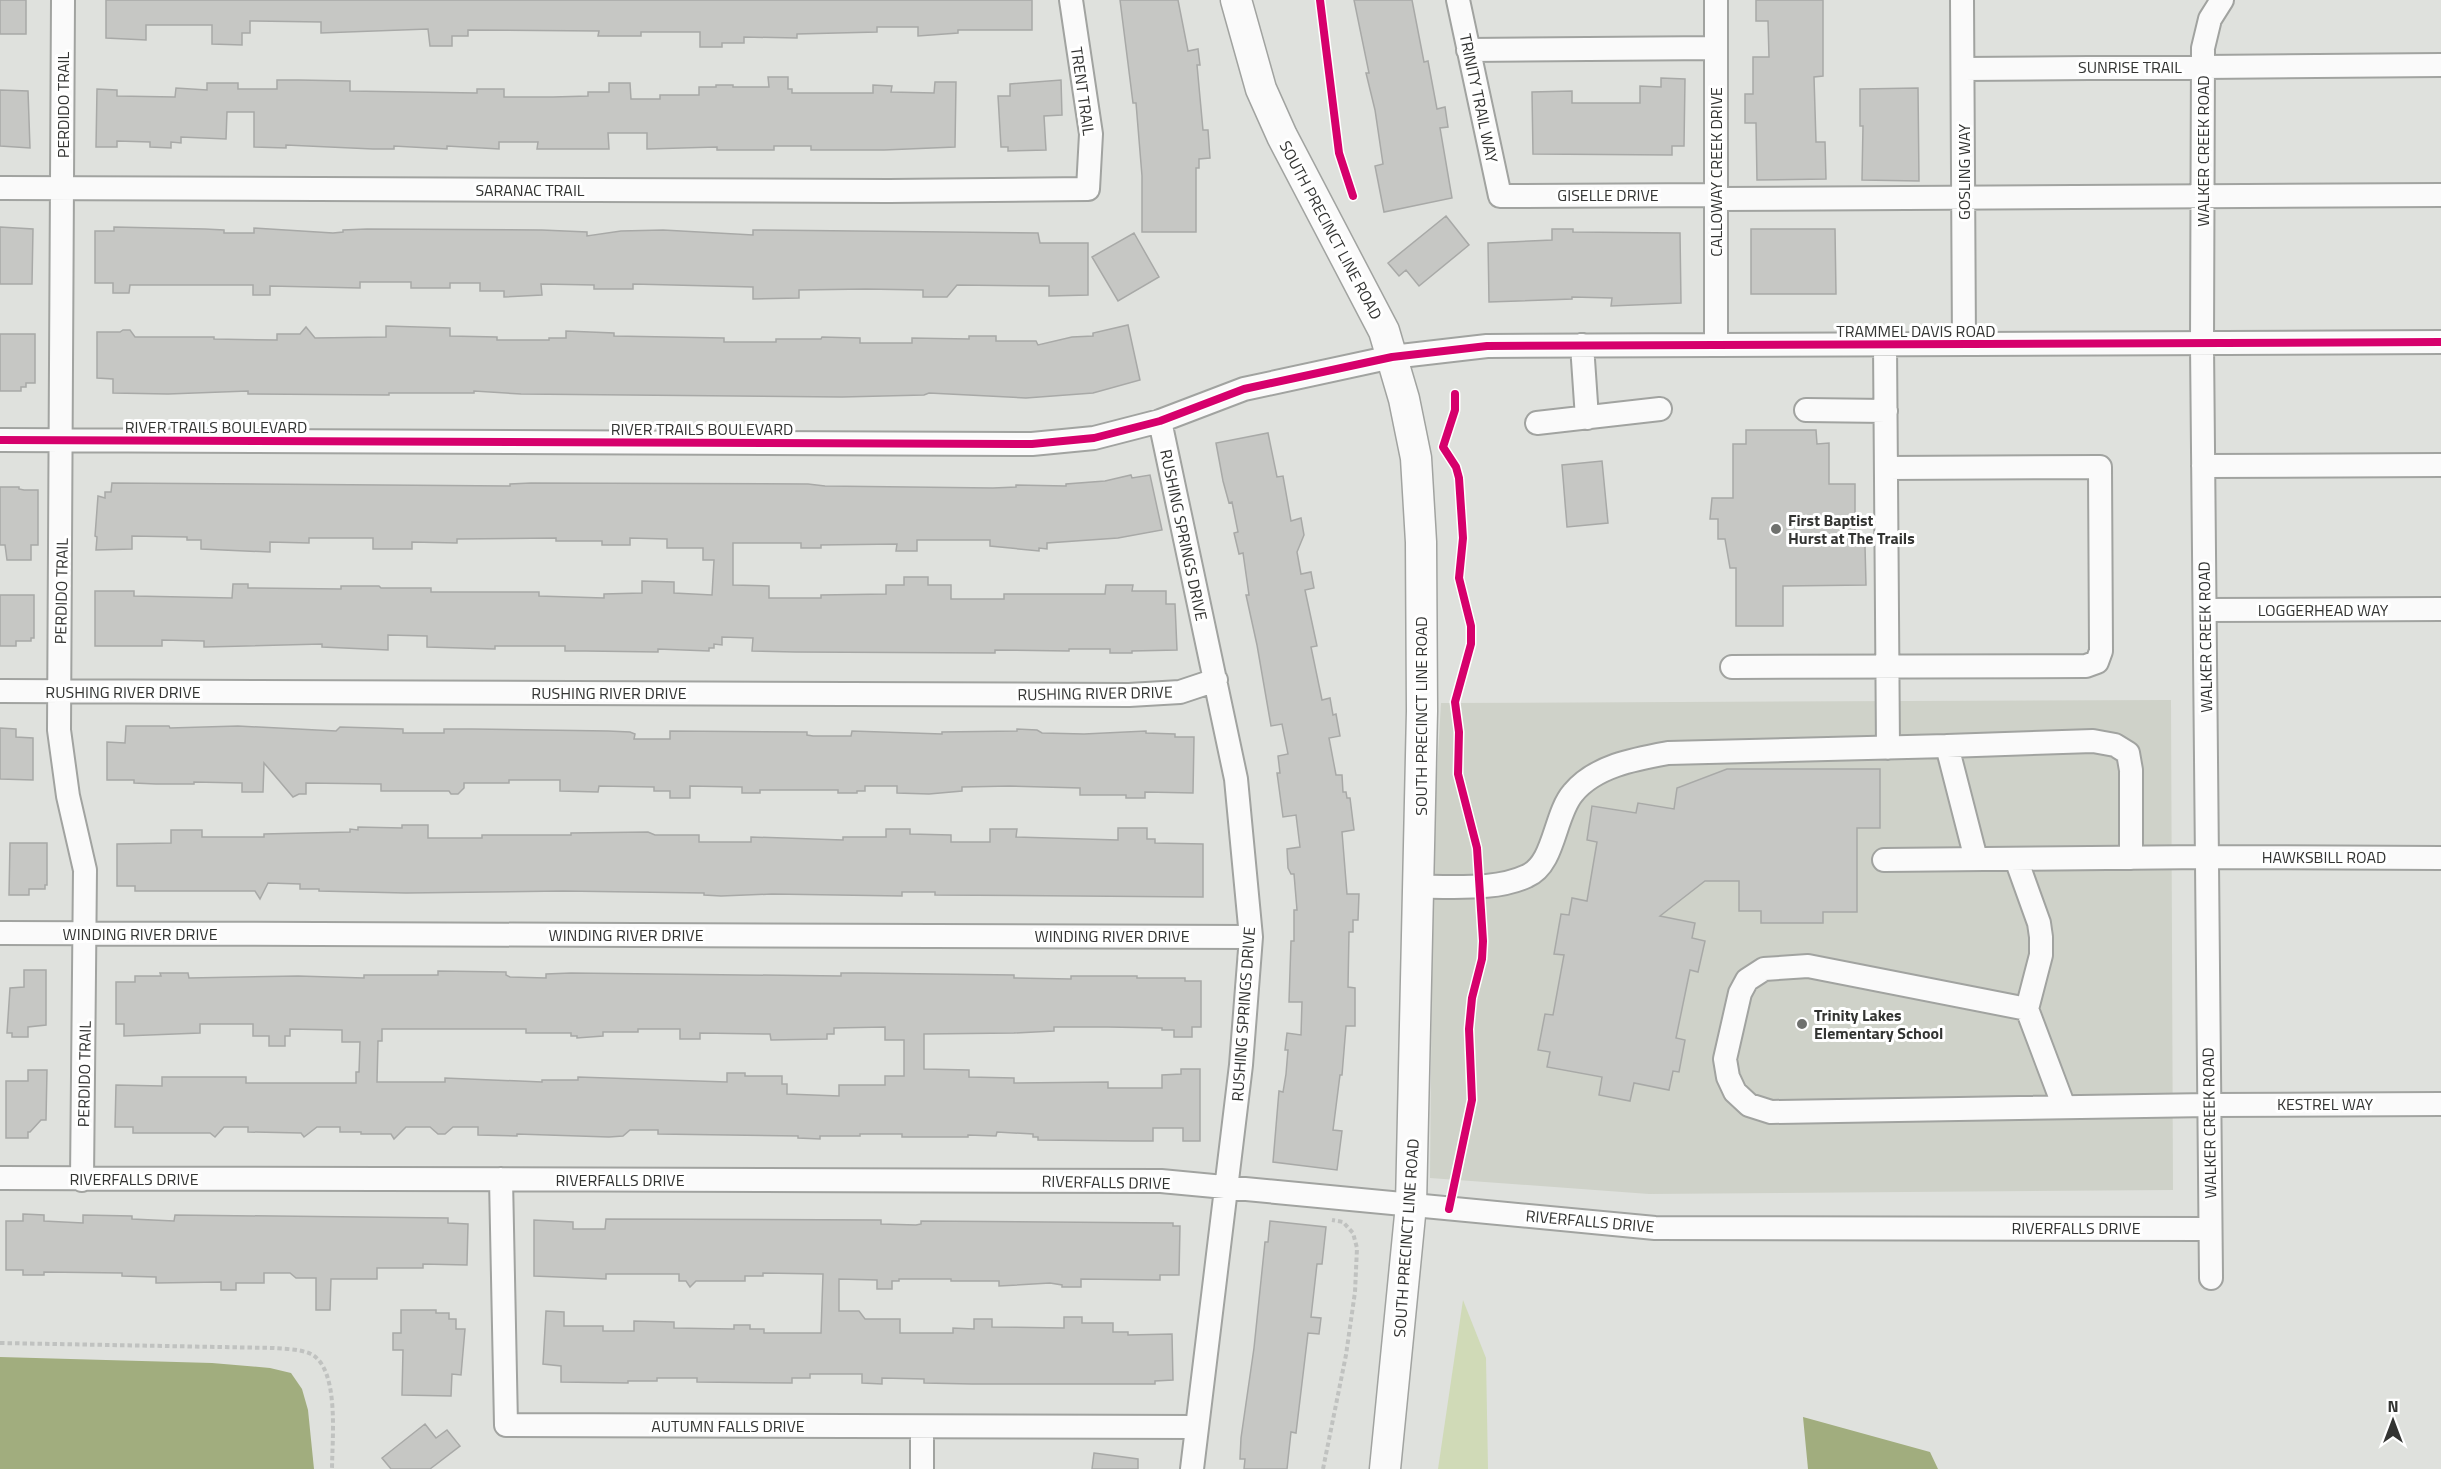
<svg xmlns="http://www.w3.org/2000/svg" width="2441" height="1469" viewBox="0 0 2441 1469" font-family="'Titillium Web',sans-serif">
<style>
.built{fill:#cfd2c9}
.green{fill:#d0dab7}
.water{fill:#a1ad7e}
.building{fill:#c6c7c4;stroke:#a8a9a7;stroke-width:1.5;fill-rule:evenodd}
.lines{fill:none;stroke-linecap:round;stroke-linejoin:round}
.minor-casing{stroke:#a1a3a0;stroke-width:26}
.major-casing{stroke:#a1a3a0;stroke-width:33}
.path{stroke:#c0c2c0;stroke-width:4;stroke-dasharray:4.5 3;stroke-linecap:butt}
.minor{stroke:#fafafa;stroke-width:22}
.major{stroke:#fafafa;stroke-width:30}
.cycleway-casing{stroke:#fff;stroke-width:11}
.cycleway{stroke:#d6006c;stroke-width:8}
.poi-dot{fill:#6f716e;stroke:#fff;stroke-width:2}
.labels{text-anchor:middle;stroke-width:6;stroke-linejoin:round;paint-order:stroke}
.street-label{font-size:16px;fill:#333432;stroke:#fff}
.poi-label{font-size:16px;font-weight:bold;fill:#333432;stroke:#fff;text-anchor:start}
</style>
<rect width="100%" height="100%" fill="#dfe1dd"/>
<path class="built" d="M2171,700L2173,1190L1649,1194L1430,1178L1433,844L1441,703Z"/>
<path class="green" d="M1463,1300L1486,1358L1488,1469H1438Z"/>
<path class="water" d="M0,1357L212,1363L270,1368L291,1373L302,1389L308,1410L314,1469H0Z
M1803,1417L1930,1452L1938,1469H1808Z"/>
<path class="building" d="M0,0H26V34H0Z
M106,0H1032V30H958V33L918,36V27H877V32L797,34V38L744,37V43H722V47H700V32H641V36H598L599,31L468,30V36H452V46H430L428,29L321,33V22L250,21V33H242V45L212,44V25H146V40L106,38Z
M1120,0H1178L1188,51L1198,49L1200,65H1197L1203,130H1208L1210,158L1199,159V168H1196V232H1142V176L1136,103H1133Z
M1354,0H1412L1424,62L1428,61L1437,109L1445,107L1448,127L1440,128L1452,198L1384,212L1375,166L1383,164L1375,110L1366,73H1369Z
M1756,0H1823V76L1814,77L1816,142H1825L1826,179L1757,180L1756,123H1745V94H1753V57H1769L1768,21H1756Z
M768,77H788V89H792V93H873V85L892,86L891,92L934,93L935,82H956L955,147L884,150H811V146H774V150H717V147L647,149V133H608L609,149H537L538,142H499V149L447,146V149L394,146V149H373L286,145V148L254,147V112H227L226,139L181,137V143L171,142V148L150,147V142L117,141V147H96L97,89L117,90V96L175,97L176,88L207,90V83H238V89H277V80H299L350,81V91L477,93V89H504V97H553L588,96V92H609V83H630L631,99H660V95H699V87H716V85H733V87H769Z
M1661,78L1685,79L1684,146H1672V155L1533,154L1532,92L1572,91V103H1640V86L1661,87Z
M1061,80L1062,115L1044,116L1046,150L1008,151V147H1001L998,96H1010V84Z
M1918,88L1919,181L1862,180L1863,126H1860V89Z
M0,90L28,91L30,148L0,146Z
M1446,216L1469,245L1419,286L1406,270L1399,276L1388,263Z
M0,227L33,229L32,284H0Z
M114,227L205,229L224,230V233H254V228L333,233L343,232V230L367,229L542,230L587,232V236L621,231L663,230L753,235V230L1038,233L1040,243H1088V295L1049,296V286L957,285L947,297H923V290L866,289L799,290V298L753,299V287L633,284V289H594V285L541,284L542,295L504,297V291H480V283H450V288H411V282H360V288L270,286V295H253V285H130L129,293H113V283H95V231H114Z
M1552,229H1573V232L1680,233L1681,303L1611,306L1612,298L1572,297V299L1489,302L1488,243L1552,240Z
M1751,229H1835L1836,294H1751Z
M1134,233L1159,277L1118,301L1092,257Z
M1128,325L1140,380L1093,393L1026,398L929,393L924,395L842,397L521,394L474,391V393H389V395L248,394V391L168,394L113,393V379L97,378V332H120L123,330H130L135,337H214V339L277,340V334H300L306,327L315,338L386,337V326L450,328V336L497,337V340H549V338H566V331L614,333V336L724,338V342H776V339H821L822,337L860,338V343H912V338L969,339V336H996V341H1036L1038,345L1072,337L1093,336V333Z
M0,334H35V383H26V387H21V391H0Z
M1746,430H1816L1817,444L1829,443V484H1855V546H1865L1866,585L1783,586V626H1736V568H1730L1725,539H1718V519H1710L1712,498H1733V444H1746Z
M1268,433L1277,477L1283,476L1291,521L1301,518L1304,535L1297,552L1301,574L1311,572L1314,588L1305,590L1317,646L1311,647L1322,700L1330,698L1333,715L1336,714L1340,736L1329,738L1336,775H1342L1343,792H1346L1347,798H1350L1354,830L1342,832L1347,894H1359L1358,920H1353V932H1349L1348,987L1355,988V1026H1346L1342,1075H1340L1333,1130L1342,1131L1337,1170L1273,1162L1279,1091L1283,1092L1286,1074L1288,1050H1285L1287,1033L1301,1035L1302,1002H1289L1291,941H1294V910H1297L1294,874H1291L1288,868L1287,849L1300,847L1296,815L1283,817L1277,773H1280L1278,756L1288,754L1282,724L1271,726L1257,645L1246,595H1249L1243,553L1239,554L1234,533L1238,532L1232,502L1229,503L1223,481L1216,443Z
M1602,461L1608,523L1567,527L1562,465Z
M1131,475L1132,478L1150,475L1162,530L1118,538L1047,543V549L1039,548V551L990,546V540H917V551H896L897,544L821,545V548H801V543H733V585L769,586V598H821V595L886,594V585H904V577H928V585H951V599H1004V594H1105L1106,585H1133L1132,591H1166V604H1175L1177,650L1132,651V653H1110V649H1069V651L995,650V653L795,652L752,651L753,638L722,637V645L714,644V648H709V651L658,649V652L586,651H565V646H495V649L427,647V636L388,635V650L322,647V644L204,647V641L162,640V646H95V591H134V596L232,598L233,584H248V588L341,589V586H379L381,588H431V592H539V596L604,598V594L642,593V581L674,582V593L712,595L714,560H703V548H667V539L630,538V545H602V541H556V538L457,539V543L412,542V549H373V538H309V543L270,542V552L201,549V540H187V537L132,536V549L96,550L97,537L95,536L98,496L105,498V492H111L112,483L510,486V484L531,483L808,484L825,486L993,488L1016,487V485L1066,486V484L1105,481Z
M0,487H19V489L24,490H38V545H31V560H7L5,545H0Z
M0,595H34V638H31V641H16V646H0Z
M126,726H169L170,728L238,726L336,731L340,727L375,728L403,729V733H444V729H472L608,731L630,732L635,734L634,739H670V731L807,732V735L813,736H851L852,731L942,734V732L1017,731V729L1037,730L1042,733L1084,734L1146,731V733L1175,734V737H1194L1193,793L1145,792V798H1126V795H1080V788L1010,786L962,787V791L929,794L897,793V786H865V791H857V793H838V790H760V793H742V787L690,786V798H670V791H654V787L599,786L598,792L560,791V780H509V783H464V788L458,794H451L449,791H381V784L306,783V794H299L293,797L264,763L263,792H242V783L194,782V784H156L134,783V780H107V742L125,743Z
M0,728L16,729V737L33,738V780L0,779Z
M1727,769H1880V828H1857V912H1823V923H1761V911H1739V881H1705L1660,916L1695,923L1692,938L1705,941L1698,972L1690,970L1676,1038L1685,1040L1679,1072L1673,1071L1669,1090L1634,1083L1630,1101L1599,1095L1602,1077L1547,1067L1550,1052L1538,1050L1545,1014L1553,1015L1564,955L1554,954L1561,914L1569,915L1572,898L1587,901L1597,842L1587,840L1592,806L1636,813L1638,803L1674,809L1677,788Z
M402,825H428V838H482V835H571V833L648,832L655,835H699V842H751V837L843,840V837H886V829H910V834L951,835V842H990V829H1017L1016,837L1118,840V828H1147V839H1155V843L1203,844V897L935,895V892H902V896L772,894L721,896L704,895V893L563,891L406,893L319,891V889H300V884L268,883L260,899L255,891H135V886H117V844L171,843V830H202V837H264V834L350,832V829L358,830V827L402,828Z
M10,843H47V885H45V889H29V895H9Z
M24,970H46V1025L28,1027V1037H12V1033H7L10,988L24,987Z
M438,971L506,972V975L510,977L546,978V974L571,973L841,976V973H860L1014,975V978L1071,979V976H1137V978H1185V981H1201V1027H1192V1037H1174V1030H1162V1028L1108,1027H1054V1031L1014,1033L924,1034V1069L969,1070V1077L1014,1078V1083L1108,1082V1088H1162V1075L1181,1074V1069H1200V1141H1183V1128H1153V1141H1133L1038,1140V1137H1033V1134L997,1132L996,1136L968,1135V1137H902V1134H860V1136H820V1139L798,1138V1136L658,1134V1130H630L623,1136L609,1137L517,1134V1136L478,1135V1127H453L445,1134H438L430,1127H406L394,1139L391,1134H361V1132H340V1127H317L304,1137L301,1133L248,1132V1127H224L215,1137L210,1133H133V1127H115L116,1085L162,1086V1077H246V1083H356V1072H359L360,1042H342V1030L290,1029V1036H285V1046H269V1036H253V1024H200V1033L124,1036V1024H116V982H135V976H161L160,973H188L189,978L298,976L364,978V975H438ZM885,1027V1040H904V1076H885V1085H839V1096L787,1094V1084H782V1076H745V1073H727V1082L578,1077V1080H542V1082L445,1078V1082H377L378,1041H382V1029H526V1033H571V1036H577V1038L603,1036V1032H638V1029H680V1039H700V1033L770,1034L771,1040L827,1039V1034H834V1028Z
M28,1070H47L46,1120H41L30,1132H28V1138H6V1081H28Z
M23,1214L44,1215V1221L83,1223V1215L132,1216V1219L174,1221L175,1215L448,1218V1223L468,1224L467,1265L423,1264V1268H377V1279H331L330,1310H316V1278H296L290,1273H264V1283H236V1290H221V1282L156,1283V1277L122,1276V1273L44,1272V1275H23V1270H6V1221H23Z
M606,1219L881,1220V1224L916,1225L921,1224V1221L1173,1223V1226H1180L1179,1275H1160V1280L1081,1279V1287H1062V1285L1050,1283L999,1286V1281H951V1279H899V1281H892V1289H877V1280L839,1279V1311H859L865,1319H900V1333H953V1328L974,1329V1319H992V1327L1064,1328V1317H1082V1323H1113V1332H1128V1335L1172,1334L1173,1380L1155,1381V1384H972L924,1383V1379L882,1378V1384L862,1383V1374H810V1378H792V1383L697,1382V1378H657V1381H628V1383L561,1382V1366L543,1364L546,1311L564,1312V1326H603V1331H634V1321L674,1322V1328L734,1329V1325H750V1329H764V1333H821L823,1274L763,1273V1276H745V1281H696L690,1287L686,1281H679V1274H606V1279L534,1276V1220L573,1222V1229H605Z
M1270,1221L1326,1227L1322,1264H1317L1311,1317L1321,1318L1319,1334L1308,1333L1296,1433L1291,1432L1287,1469H1244L1245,1459H1240L1241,1438L1254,1348L1265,1242H1268Z
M401,1310H436V1313H449V1319H456V1329H465L461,1375L452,1374L451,1396L402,1395L403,1350H393V1333H401Z
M425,1424L436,1438L447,1430L460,1446L430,1469H391L382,1458Z
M1094,1453L1138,1459V1469H1092Z"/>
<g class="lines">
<g class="minor-casing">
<path id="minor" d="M63,0L59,730L68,796L85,870L82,1180
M1458,0L1500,196L1716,195
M1716,0V344
M1962,0L1964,344
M1468,50L1716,48
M1963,69L2441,65
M0,188L889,191L1088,189L1091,134L1071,0
M1716,199L2441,195
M1885,344L1888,748
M1582,345L1587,418
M1806,410L1886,411
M1160,421L1236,779L1251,937L1241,1065L1192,1469
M1537,423L1660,409
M0,440L1032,444L1094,438L1160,421L1244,389L1392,357L1487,346L2441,342
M2203,466L2441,465
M2205,610L2441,609
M1732,667L2086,666L2097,662L2101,651L2100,467L1886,468
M0,691L1129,695L1180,692L1216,680
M1947,746L2093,741L2115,745L2128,753L2131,770V858
M2016,859L2039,923L2041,937V955L2027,1009L2064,1107
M1884,860L2207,857L2441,858
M1419,887C1453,886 1495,891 1527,876C1555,864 1554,815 1573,793C1595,766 1635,759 1668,753L1947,746L1976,859
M0,933L1251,937
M2027,1009L1808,966L1764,969L1747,980L1740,993L1725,1059L1728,1077L1735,1092L1749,1105L1771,1112L2209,1105L2441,1104
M0,1178L1161,1181L1655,1228L2210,1229
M501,1179L506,1425L1196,1427
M2211,1278L2202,345L2203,48L2210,19L2222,0
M922,1427V1469"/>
</g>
<g class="major-casing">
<path id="major" d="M1236,0L1261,89L1282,136L1384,331L1404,399L1416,458L1421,542L1422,711L1411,1205L1385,1469"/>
</g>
<path class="path" d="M0,1343L274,1348C286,1349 300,1349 311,1354C340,1369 332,1440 332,1469
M1323,1469L1346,1355L1355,1292L1357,1248L1353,1233L1343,1222L1332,1220"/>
<use href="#minor" class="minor"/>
<use href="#major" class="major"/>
<g class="cycleway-casing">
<path id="cycleway" d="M1320,0L1339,153L1353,196
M0,440L1032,444L1094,438L1160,421L1244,389L1392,357L1487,346L2441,342
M1449,1209L1472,1100L1469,1029L1472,998L1482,959L1483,941L1477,848L1458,774L1459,732L1455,702L1471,644V626L1459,578L1463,538L1459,478L1456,467L1443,447L1455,410V394"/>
</g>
<use href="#cycleway" class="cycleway"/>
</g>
<g class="poi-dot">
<circle cx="1776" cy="529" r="6"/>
<circle cx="1802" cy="1024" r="6"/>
</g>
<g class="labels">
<g class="street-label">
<text x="2130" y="73">SUNRISE TRAIL</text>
<text transform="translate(1083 91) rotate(82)" y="6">TRENT TRAIL</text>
<text transform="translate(1479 98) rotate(78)" y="6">TRINITY TRAIL WAY</text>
<text transform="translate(63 105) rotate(-90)" y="6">PERDIDO TRAIL</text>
<text transform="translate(2203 151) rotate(-90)" y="6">WALKER CREEK ROAD</text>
<text transform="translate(1716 172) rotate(-90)" y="6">CALLOWAY CREEK DRIVE</text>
<text transform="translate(1964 172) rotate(-90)" y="6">GOSLING WAY</text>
<text x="530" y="196">SARANAC TRAIL</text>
<text x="1608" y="201">GISELLE DRIVE</text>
<text transform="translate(1331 230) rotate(62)" y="6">SOUTH PRECINCT LINE ROAD</text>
<text x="1916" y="337">TRAMMEL DAVIS ROAD</text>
<text x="216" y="433">RIVER TRAILS BOULEVARD</text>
<text x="702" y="435">RIVER TRAILS BOULEVARD</text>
<text transform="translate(1184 535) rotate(78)" y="6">RUSHING SPRINGS DRIVE</text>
<text transform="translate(61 591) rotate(-89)" y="6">PERDIDO TRAIL</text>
<text x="2323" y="616">LOGGERHEAD WAY</text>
<text transform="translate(2205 637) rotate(-91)" y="6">WALKER CREEK ROAD</text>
<text x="123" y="698">RUSHING RIVER DRIVE</text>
<text x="609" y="699">RUSHING RIVER DRIVE</text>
<text transform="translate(1095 693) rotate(-1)" y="6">RUSHING RIVER DRIVE</text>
<text transform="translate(1421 716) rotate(-90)" y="6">SOUTH PRECINCT LINE ROAD</text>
<text x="2324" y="863">HAWKSBILL ROAD</text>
<text x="140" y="940">WINDING RIVER DRIVE</text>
<text x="626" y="941">WINDING RIVER DRIVE</text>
<text x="1112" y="942">WINDING RIVER DRIVE</text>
<text transform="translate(1243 1014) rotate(-86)" y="6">RUSHING SPRINGS DRIVE</text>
<text transform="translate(84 1074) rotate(-89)" y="6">PERDIDO TRAIL</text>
<text x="2325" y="1110">KESTREL WAY</text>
<text transform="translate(2209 1123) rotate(-91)" y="6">WALKER CREEK ROAD</text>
<text x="134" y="1185">RIVERFALLS DRIVE</text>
<text x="620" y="1186">RIVERFALLS DRIVE</text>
<text transform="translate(1106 1182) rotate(1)" y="6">RIVERFALLS DRIVE</text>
<text transform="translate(1590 1221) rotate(5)" y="6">RIVERFALLS DRIVE</text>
<text x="2076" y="1234">RIVERFALLS DRIVE</text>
<text transform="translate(1406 1238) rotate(-86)" y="6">SOUTH PRECINCT LINE ROAD</text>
<text x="728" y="1432">AUTUMN FALLS DRIVE</text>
</g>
<g class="poi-label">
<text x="1788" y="526">First Baptist<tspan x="1788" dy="18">Hurst at The Trails</tspan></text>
<text x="1814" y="1021">Trinity Lakes<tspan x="1814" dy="18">Elementary School</tspan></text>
</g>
</g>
<g transform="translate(2393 1421)" stroke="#ffffff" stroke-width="4.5" paint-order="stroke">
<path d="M0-4.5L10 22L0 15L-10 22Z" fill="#333432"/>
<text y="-9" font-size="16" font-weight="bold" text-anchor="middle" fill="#333432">N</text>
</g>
</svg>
